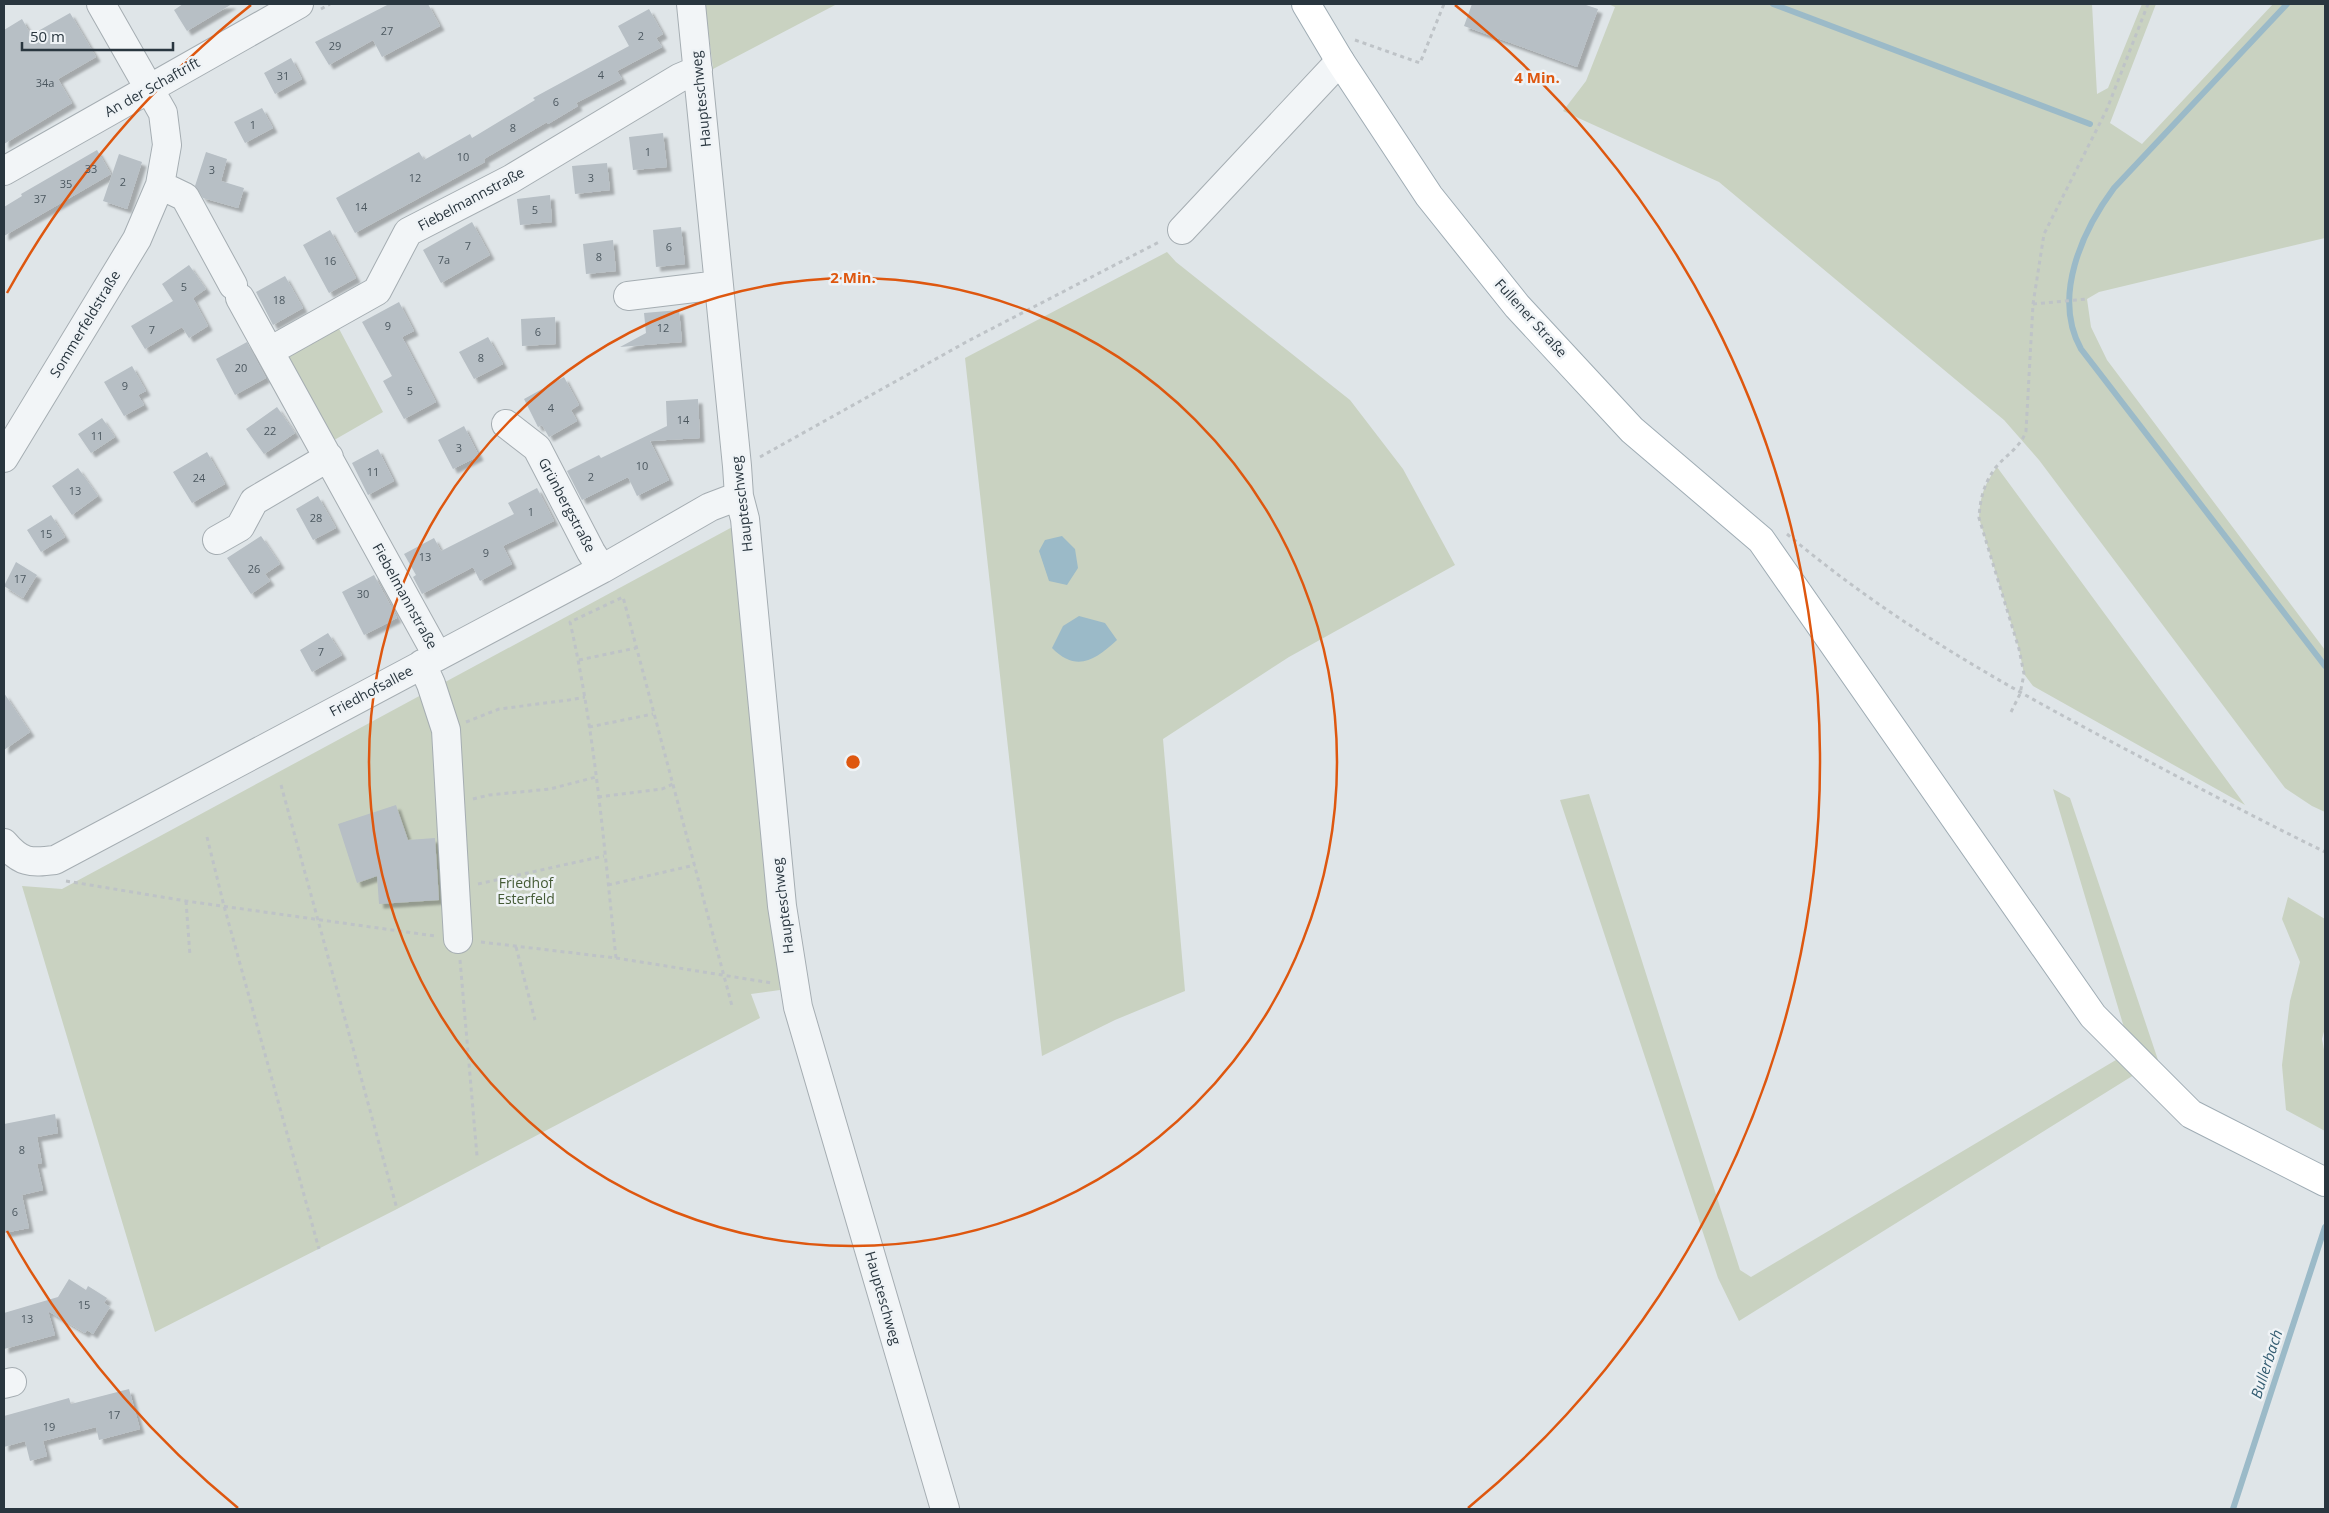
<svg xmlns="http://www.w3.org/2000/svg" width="2329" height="1513" viewBox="0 0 2329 1513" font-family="'Open Sans',sans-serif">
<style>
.green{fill:#c9d2c1}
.water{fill:#9bbac8}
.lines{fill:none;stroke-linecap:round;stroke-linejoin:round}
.stream{stroke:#9bbac8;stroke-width:6}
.building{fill:#b7bfc5;filter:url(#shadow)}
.minor-casing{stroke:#a5adb2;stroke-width:30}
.major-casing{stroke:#9facb4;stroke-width:30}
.path{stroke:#bec3c7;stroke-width:3;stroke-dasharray:4 4;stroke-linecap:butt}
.minor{stroke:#f2f5f7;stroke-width:28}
.major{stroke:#fff;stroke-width:28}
.ring{fill:none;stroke:#de570f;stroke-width:2.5}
.labels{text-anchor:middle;stroke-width:5;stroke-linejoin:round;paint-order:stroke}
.number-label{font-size:11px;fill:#4c5860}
.street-label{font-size:14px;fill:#29363f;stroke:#eff3f6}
.park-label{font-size:14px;fill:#455b36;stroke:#eff3f6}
.water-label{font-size:15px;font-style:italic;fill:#345d72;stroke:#eff3f6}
.centre{fill:#de570f;stroke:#eff3f6;stroke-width:2.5}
.ring-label{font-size:15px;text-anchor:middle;font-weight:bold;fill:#de570f;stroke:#eff3f6;stroke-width:5;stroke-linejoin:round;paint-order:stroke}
</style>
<defs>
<filter id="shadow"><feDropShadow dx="4.5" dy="4.5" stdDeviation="1" flood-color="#0004"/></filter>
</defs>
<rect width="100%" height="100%" fill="#dfe5e8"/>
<path class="green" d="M705,4H837L713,69Z
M1608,4H2092L2097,94L2108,88L2142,4H2156L2110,123L2142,144L2273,4H2325V238L2099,292L2087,299L2091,327L2107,360L2325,650V812L2312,806L2285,788L2039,460L2004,420L1719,182L1563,111L1586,81L1615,7Z
M1167,252L1176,262L1350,400L1403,469L1455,565L1289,657L1163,739L1185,991L1115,1020L1042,1056L965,358Z
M337,325L383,412L329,443L286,363L289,355Z
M1997,467L2245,805L2033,686L2024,674L2019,649L1979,518C1980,496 1984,485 1997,467Z
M736,525L780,990L751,994L760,1018L397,1209L155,1332L22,886L62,889Z
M2053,789L2070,798L2158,1060L1739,1321L1718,1278L1560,800L1589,794L1740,1270L1751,1277L2131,1051Z
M2288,897L2325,919V1028L2322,1039L2325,1055V1131L2286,1110L2282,1065L2290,1001L2300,962L2282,919Z"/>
<path class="water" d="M1062,536L1075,549L1078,568L1067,585L1049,581L1039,551L1045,540Z
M1079,616L1105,623L1117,640C1095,660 1077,673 1052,648L1063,626Z"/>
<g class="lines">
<path class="stream" d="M1773,4L2090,124
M2287,4L2114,188C2082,231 2052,297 2081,349L2325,666
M2233,1509L2325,1227"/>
</g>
<path class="building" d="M183,4H232L187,31L174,10Z
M389,4H428L440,26L382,57L373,40L329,65L315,42Z
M1472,4H1583L1598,9L1577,67L1464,26Z
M649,9L663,34L656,38L662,47L617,71L622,79L576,103L578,106L548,124L547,122L484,159L485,162L355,233L336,198L419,152L424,160L470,134L472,138L535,100L533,98L629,46L618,26Z
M70,13L96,57L58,79L72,103L4,144V30L22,19L31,35Z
M291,58L302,79L275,94L264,73Z
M262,108L273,128L245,143L234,122Z
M663,133L667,167L633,170L629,137Z
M97,150L111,174L4,236V207L22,196L21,194Z
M206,152L227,159L221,181L244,188L238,208L203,198L195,186Z
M119,154L142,162L127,209L103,201Z
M607,163L610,190L575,194L572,166Z
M550,195L552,222L520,225L517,199Z
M472,222L490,255L441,283L423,250Z
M681,227L685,264L656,267L653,230Z
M330,230L356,278L329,293L303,245Z
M613,240L616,271L586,274L583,244Z
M189,265L206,289L193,298L208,326L189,338L182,327L145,349L131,326L173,301L162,284Z
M285,276L303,308L273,325L256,292Z
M399,302L414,331L402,337L436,402L404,419L383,381L392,376L362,322Z
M679,310L682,342L620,347L646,333L644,313Z
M555,317L556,344L522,346L521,319Z
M488,337L503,364L474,379L459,352Z
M247,342L266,378L235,395L216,359Z
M132,366L146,391L138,395L144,405L124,416L104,382Z
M564,377L579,405L571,410L577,421L549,437L542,425L538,427L524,399Z
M698,399L700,438L650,441L669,480L637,496L628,477L582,500L567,471L599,455L601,458L667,426L666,401Z
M277,407L295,433L264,454L246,429Z
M102,418L115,437L91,453L78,434Z
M464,426L479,456L453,469L438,440Z
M378,449L394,481L368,495L352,463Z
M207,452L225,484L192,503L173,472Z
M78,468L98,496L72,515L52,486Z
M537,488L554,521L503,546L512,564L480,581L473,567L422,594L413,577L416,575L404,554L434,538L441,551L514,514L508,503Z
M318,496L336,528L313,540L296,509Z
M51,515L65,537L41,552L27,530Z
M261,536L280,564L265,574L270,581L251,594L227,558Z
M16,562L37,575L23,598L4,586Z
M374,575L397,618L364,635L342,592Z
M328,633L342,655L312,672L300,650Z
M4,693L30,732L4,750Z
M396,805L408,840L435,838L439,900L379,904L377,876L357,883L338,824Z
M55,1114L58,1133L37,1137L42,1163L37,1164L43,1190L22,1195L29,1228L4,1233V1124Z
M69,1279L86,1290L88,1286L107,1298L104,1303L110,1307L93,1334L87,1330L85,1333L48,1311L55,1335L4,1349V1313L58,1297Z
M129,1389L140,1429L99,1440L96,1427L43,1441L47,1456L30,1461L25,1441L4,1447V1416L69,1398L71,1404Z"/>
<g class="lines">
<g class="minor-casing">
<path id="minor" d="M691,4L737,466L739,496L745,519L782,906L798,1007L945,1509
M4,171L299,4
M160,185L185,197L233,285
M1182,230L1340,61
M628,296L719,285
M240,298L437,655
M270,351L377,291L408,232L511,179L679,78L698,70
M506,424L537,448L591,552L602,569
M4,458L137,239L160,185L167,145L163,113L101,4
M217,540L240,527L254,501L329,457
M422,664L431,684L446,730L458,939
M4,843C21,863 30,863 55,860L602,569L710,507L739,496
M4,1384L12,1382"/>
</g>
<g class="major-casing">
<path id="major" d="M1306,4L1340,61L1429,196L1517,306L1632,430L1761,540L2093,1016L2191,1114L2325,1182"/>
</g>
<path class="path" d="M321,9L330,4
M1355,40L1420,63L1444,4
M2033,304L2087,299
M760,457L968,341L1161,241
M1787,534C1894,624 2007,687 2131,752C2195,786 2260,820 2325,852
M579,660L636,648
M2011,712L2020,694L2024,674L2019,649L1979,518C1980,499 1984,483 1996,467C2006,455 2021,447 2026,431L2033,304L2044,234L2107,109L2148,4
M466,722L499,709L569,700L585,697
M589,727L653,714
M281,785L397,1209
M598,797L662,789L673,784
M473,799L489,795L550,789L596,777
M207,837L224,906L319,1249
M66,881L186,901L435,936
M478,884L604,856
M608,885L695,865
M186,901L190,956
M481,942L616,958L772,983
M516,947L535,1020
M616,958C604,846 595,732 570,622L623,597L732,1006
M460,960L477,1156"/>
<use href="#minor" class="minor"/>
<use href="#major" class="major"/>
</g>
<g class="ring">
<circle cx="853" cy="762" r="484"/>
<path d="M238 1508A967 967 0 0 1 7 1231M7 293A967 967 0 0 1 251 5M1455 5A967 967 0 0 1 1468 1508"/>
</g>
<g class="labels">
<g class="number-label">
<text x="387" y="35">27</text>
<text x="641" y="40">2</text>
<text x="335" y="50">29</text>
<text x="601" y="79">4</text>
<text x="283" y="80">31</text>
<text x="45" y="87">34a</text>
<text x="556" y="106">6</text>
<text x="253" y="129">1</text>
<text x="513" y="132">8</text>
<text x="648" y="156">1</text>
<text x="463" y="161">10</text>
<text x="91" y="173">33</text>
<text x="212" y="174">3</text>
<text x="415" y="182">12</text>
<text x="591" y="182">3</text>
<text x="123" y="186">2</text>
<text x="66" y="188">35</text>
<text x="40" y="203">37</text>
<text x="361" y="211">14</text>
<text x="535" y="214">5</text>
<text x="468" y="250">7</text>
<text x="669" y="251">6</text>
<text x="599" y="261">8</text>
<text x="444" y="264">7a</text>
<text x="330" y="265">16</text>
<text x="184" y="291">5</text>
<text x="279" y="304">18</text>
<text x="388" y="330">9</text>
<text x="663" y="332">12</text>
<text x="152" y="334">7</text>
<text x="538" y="336">6</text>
<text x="481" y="362">8</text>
<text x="241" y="372">20</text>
<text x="125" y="390">9</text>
<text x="410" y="395">5</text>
<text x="551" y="412">4</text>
<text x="683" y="424">14</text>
<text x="270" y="435">22</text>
<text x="97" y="440">11</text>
<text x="459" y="452">3</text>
<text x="642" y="470">10</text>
<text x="373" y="476">11</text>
<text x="591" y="481">2</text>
<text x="199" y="482">24</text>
<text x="75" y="495">13</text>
<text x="531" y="516">1</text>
<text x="316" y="522">28</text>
<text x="46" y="538">15</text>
<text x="486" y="557">9</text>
<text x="425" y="561">13</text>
<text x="254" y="573">26</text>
<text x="20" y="583">17</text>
<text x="363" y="598">30</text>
<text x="321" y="656">7</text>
<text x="22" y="1154">8</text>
<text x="15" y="1216">6</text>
<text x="84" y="1309">15</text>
<text x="27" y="1323">13</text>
<text x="114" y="1419">17</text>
<text x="49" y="1431">19</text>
</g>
<g class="street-label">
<text transform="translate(152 87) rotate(-29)" y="5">An der Schaftrift</text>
<text transform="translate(701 99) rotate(-96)" y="5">Haupteschweg</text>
<text transform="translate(471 199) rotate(-28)" y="5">Fiebelmannstraße</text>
<text transform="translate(1531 318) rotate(48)" y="5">Fullener Straße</text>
<text transform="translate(85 324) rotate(-59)" y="5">Sommerfeldstraße</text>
<text transform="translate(742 504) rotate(-97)" y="5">Haupteschweg</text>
<text transform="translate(567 505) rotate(62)" y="5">Grünbergstraße</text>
<text transform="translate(405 596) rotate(61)" y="5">Fiebelmannstraße</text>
<text transform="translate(371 691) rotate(-28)" y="5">Friedhofsallee</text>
<text transform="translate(783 906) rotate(-97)" y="5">Haupteschweg</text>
<text transform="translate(883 1298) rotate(74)" y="5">Haupteschweg</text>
</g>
<g class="park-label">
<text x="526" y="888">Friedhof<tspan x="526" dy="16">Esterfeld</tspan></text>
</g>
<g class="water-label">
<text transform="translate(2267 1364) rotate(-72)" y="5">Bullerbach</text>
</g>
</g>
<circle cx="853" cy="762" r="8" class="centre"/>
<g class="ring-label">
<text x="1537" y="83">4 Min.</text>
<text x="853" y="283">2 Min.</text>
</g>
<rect width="2329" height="1513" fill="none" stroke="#29363f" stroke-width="10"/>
<path d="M22 42v8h151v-8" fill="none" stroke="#29363f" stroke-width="2.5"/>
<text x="30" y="42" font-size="15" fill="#29363f" stroke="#eff3f6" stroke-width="4" paint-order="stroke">50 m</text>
</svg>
